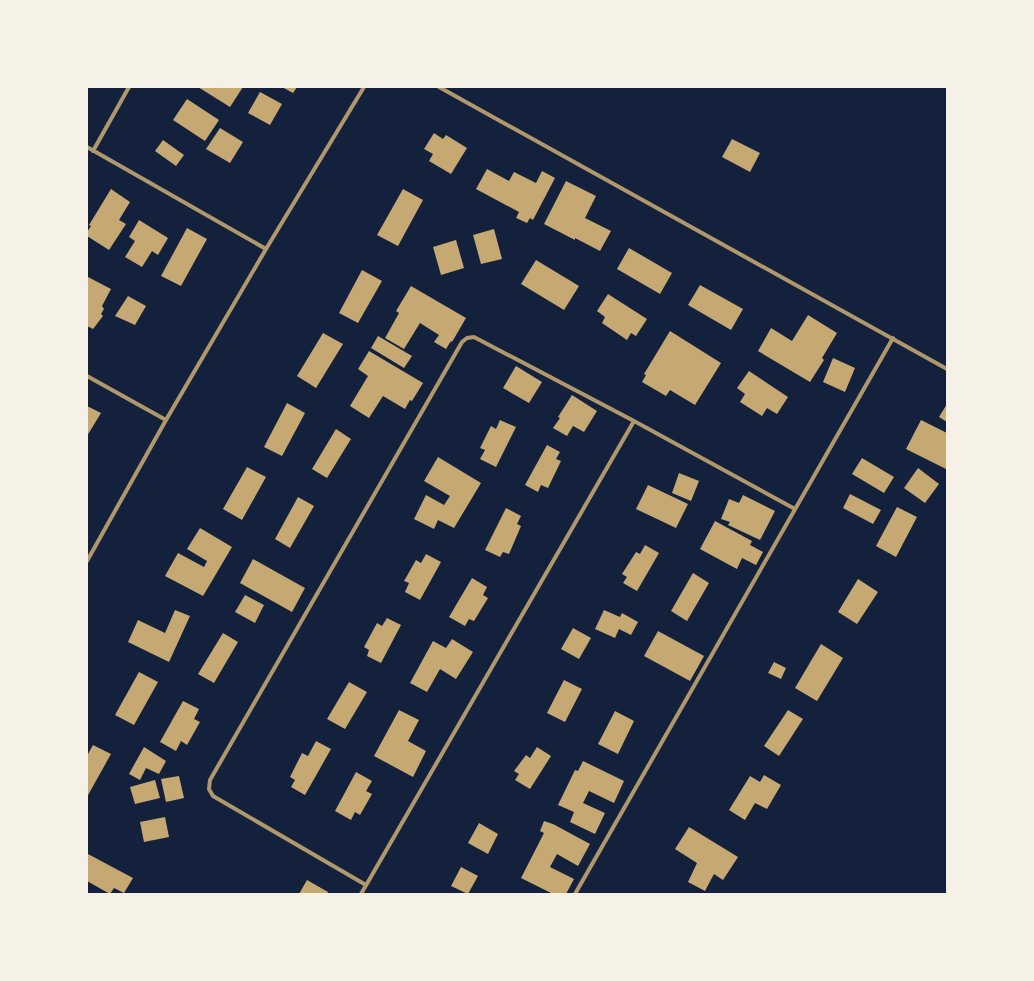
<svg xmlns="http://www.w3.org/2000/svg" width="1034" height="981" viewBox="0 0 1034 981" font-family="'Asap Condensed',sans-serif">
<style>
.building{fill:#c6a872}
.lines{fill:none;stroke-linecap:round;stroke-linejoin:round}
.minor{stroke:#b1986c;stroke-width:4}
</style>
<rect width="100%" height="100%" fill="#14213d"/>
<path class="building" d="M198,87H243L230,107Z
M282,87H297L293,93Z
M260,92L282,104L270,125L248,113Z
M187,99L219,120L205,141L173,120Z
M220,128L243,142L230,163L206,149Z
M434,133L443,139L446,135L467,148L451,174L429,161L433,154L424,149Z
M732,139L760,153L750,172L722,157Z
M163,140L184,155L176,166L155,151Z
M487,169L509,181L514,172L536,183L542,171L555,178L533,220L530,218L527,223L516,218L519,212L476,189Z
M566,181L596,196L585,218L611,231L600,251L575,238V240L544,224Z
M111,189L130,202L119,220L126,224L109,250L87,236V232L91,226L89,225Z
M403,189L423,200L398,246L377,235Z
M139,220L168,238L158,255L152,251L142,267L125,257L135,241L129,237Z
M187,228L207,239L181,286L161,276Z
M494,229L502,259L481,264L473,235Z
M456,240L464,268L441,275L433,247Z
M629,248L672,273L660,294L617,269Z
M536,260L579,286L564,310L521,284Z
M362,270L382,281L358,323L339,313Z
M88,277L111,289L102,306L104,309L101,314L103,316L93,329L87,326Z
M700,285L743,309L731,330L688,305Z
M411,286L466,318L452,342L451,341L446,349L434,342L439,335L420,323L404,349L385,338L399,313L396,311Z
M608,294L647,319L636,336L631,333L627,340L602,323L605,317L597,311Z
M128,296L146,306L135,325L115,316Z
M808,315L837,333L822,358L824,360L810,382L758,351L771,328L792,341Z
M670,331L721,363L695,405L670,390L666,396L642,382L646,375L644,374Z
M323,333L343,344L316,388L297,376Z
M378,336L412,356L404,368L371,348Z
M369,351L423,383L412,401L410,400L405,409L383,396L369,418L350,406L368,376L358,369Z
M833,358L855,368L845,392L823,382Z
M516,366L542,382L529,403L503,388Z
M749,371L788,397L777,414L767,408L762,416L740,402L745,394L737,388Z
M572,395L597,411L584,432L573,426L567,436L553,428L560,418L558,417Z
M287,403L305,413L282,456L264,447Z
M947,404V422L939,417Z
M87,406L101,413L87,436Z
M500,420L516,427L496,467L480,459L485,450L480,448L491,426L496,429Z
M921,420L947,433L946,469L906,449Z
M336,429L351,439L327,478L312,469Z
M547,445L560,452L556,459L561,461L548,488L541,485L538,492L525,485Z
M438,457L481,483L454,528L438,520L434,529L414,519L426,495L444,505L450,496L424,481Z
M862,458L894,477L884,493L852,474Z
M247,467L266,477L242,520L223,509Z
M918,468L939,484L925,503L904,488Z
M679,473L699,481L691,501L672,493Z
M648,485L688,504L676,528L636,509Z
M850,494L881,510L873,524L843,508Z
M743,495L775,511L760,540L728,525L730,522L721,519L729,499L739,503Z
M298,497L314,506L290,548L275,539Z
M897,507L917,517L896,557L876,546Z
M506,508L521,516L517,524L521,526L509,554L503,552L500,557L485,550Z
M715,521L752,541L750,545L763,552L756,565L742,558L737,569L700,549Z
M200,528L232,547L203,596L165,576L178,553L204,567L207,561L187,549Z
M645,545L659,553L637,591L623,583L627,577L622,574L636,552L640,554Z
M426,554L441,562L420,600L405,592L409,583L404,581L416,560L421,563Z
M253,559L305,588L292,612L240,583Z
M693,573L709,583L687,621L671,611Z
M472,578L487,587L483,595L488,598L474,621L469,619L465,626L449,617Z
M858,579L878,592L857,624L838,612Z
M245,595L264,605L255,623L235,612Z
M175,610L190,616L169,662L128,642L138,620L165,633Z
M604,610L620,617L622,613L638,622L631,635L619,629L615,638L595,629Z
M387,618L401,625L381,663L367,656L369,650L364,647L377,623L382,626Z
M573,628L591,638L579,659L561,649Z
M658,631L704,656L690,681L644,656Z
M223,633L238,642L214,683L198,674Z
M452,639L473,652L456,679L440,669L427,692L410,683L433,641L446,648Z
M821,644L843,658L817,701L795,688Z
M774,662L786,668L781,679L768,673Z
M139,672L158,682L134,725L115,715Z
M564,680L582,689L565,722L547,713Z
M349,682L367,692L345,729L327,719Z
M183,701L199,709L194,719L200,722L187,745L181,741L176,751L160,742Z
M399,710L419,720L408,741L426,751L413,777L374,756Z
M788,710L803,719L779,756L764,746Z
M615,711L634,721L618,754L598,744Z
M316,741L331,749L305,795L291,787L295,780L290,777L302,753L308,756Z
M93,745L111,754L87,797V756Z
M144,747L166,761L159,774L146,768L140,780L129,774Z
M537,747L551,756L530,789L515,780L519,774L514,771L526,755L530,758Z
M583,761L624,781L614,803L589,791L583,803L605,813L595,834L570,822L574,812L558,805L575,770L578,771Z
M356,772L372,781L366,791L372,794L360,815L355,812L351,820L335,811Z
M764,775L781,785L767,809L755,803L745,820L729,810L750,776L760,782Z
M179,776L184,798L166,802L161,779Z
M155,780L160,798L135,804L130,787Z
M165,817L169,837L144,842L140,822Z
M544,821L553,824L590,844L578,866L557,854L550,867L574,879L566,894H553L521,878L544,833L540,831Z
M479,823L498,834L488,854L468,843Z
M689,827L738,857L723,880L714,874L705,891L688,882L697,863L675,849Z
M88,854L133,878L124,893L114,888L110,894L87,881Z
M461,867L478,876L468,894L451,886Z
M307,880L328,892L327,894H299Z"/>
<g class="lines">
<path class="minor" d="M439,87L947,369
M87,147L266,249
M93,151L129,87
M87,376L166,420
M87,561L166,420L266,249L364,87
M366,885L213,796L209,789L210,780L462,342L467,338L474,337L634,421L795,509
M361,894L634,421
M575,894L893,338"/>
</g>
<rect width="1034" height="981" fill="none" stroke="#f6f1e7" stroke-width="176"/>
</svg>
